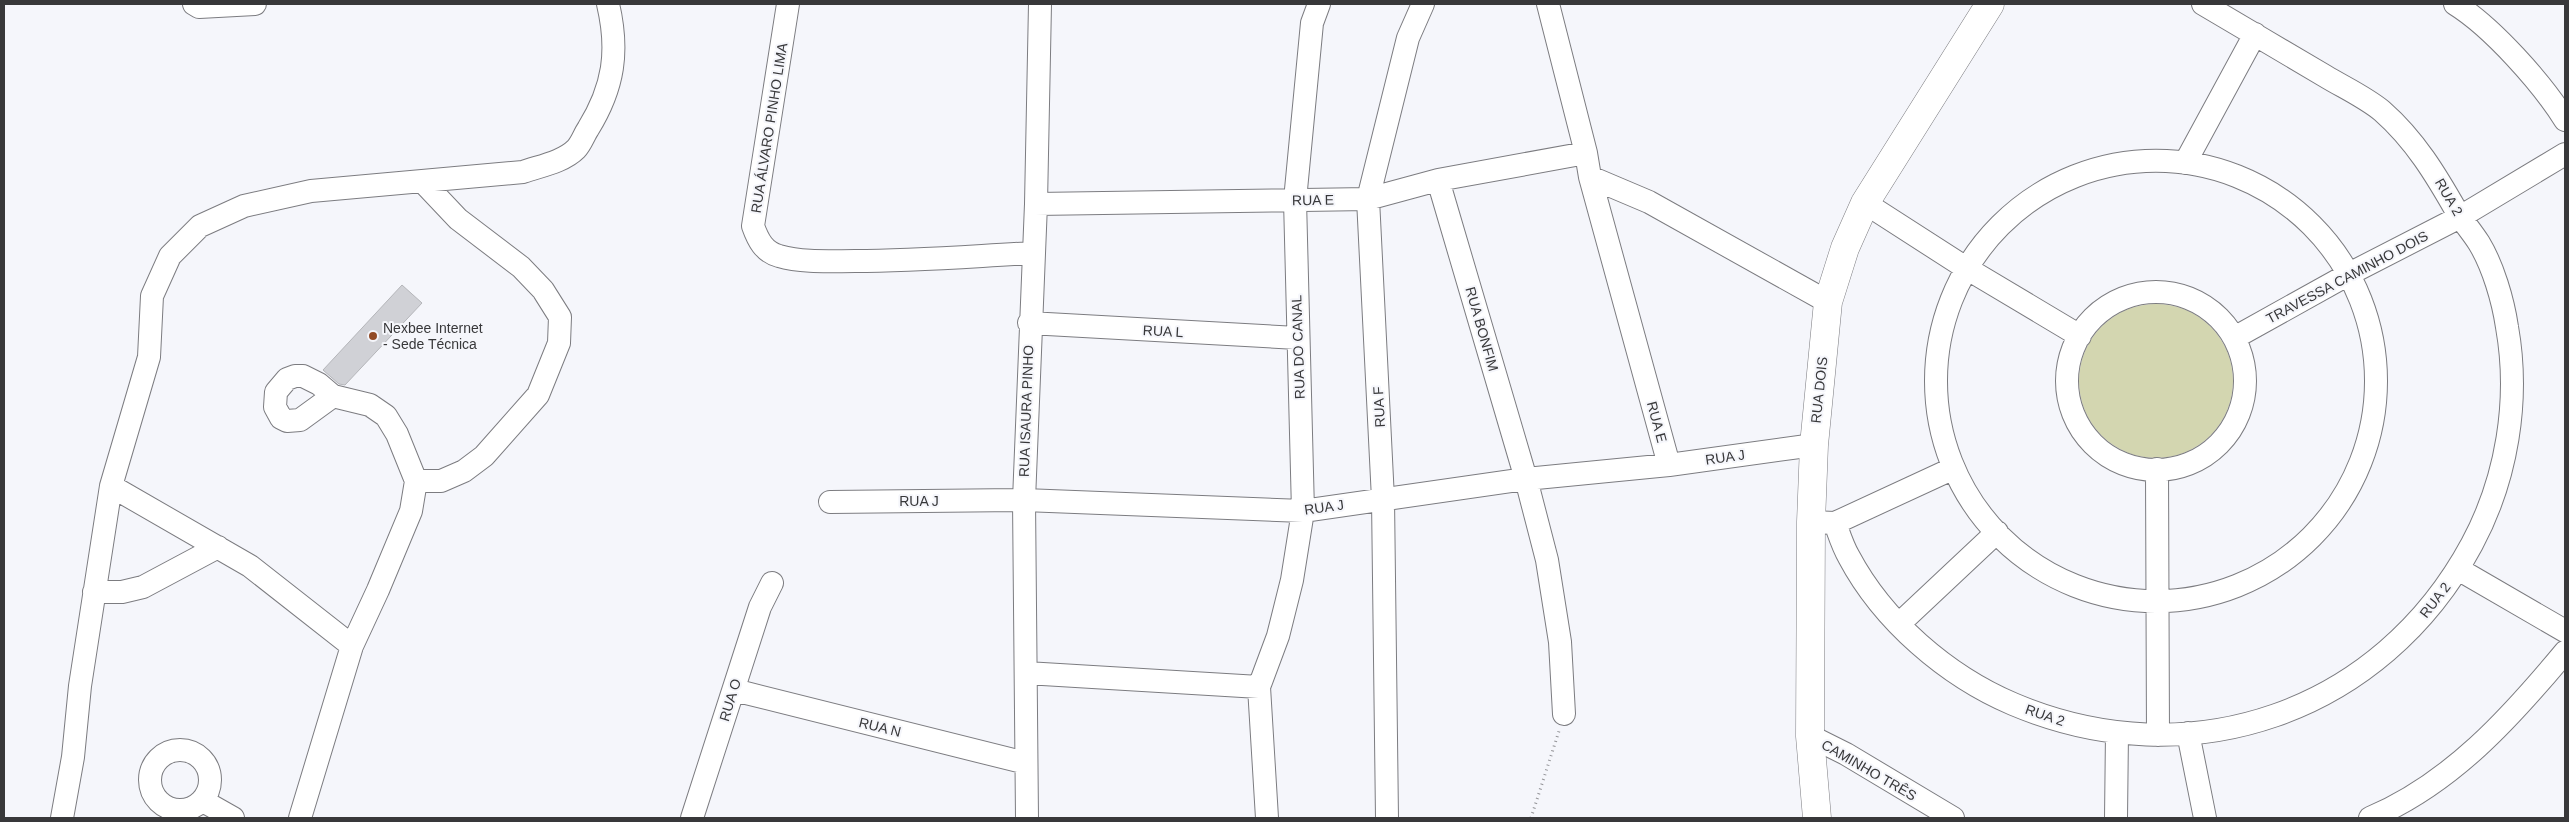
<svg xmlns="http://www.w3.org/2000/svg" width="2569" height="822" viewBox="0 0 2569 822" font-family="Helvetica,sans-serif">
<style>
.green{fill:#d3d6b0}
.building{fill:#d0d1d6;stroke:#b5b6ba}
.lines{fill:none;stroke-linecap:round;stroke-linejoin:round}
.minor-casing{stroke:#7c7c80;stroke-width:24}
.tertiary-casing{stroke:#7c7c80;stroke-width:29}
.path{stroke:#949498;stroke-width:3;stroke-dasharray:1 4;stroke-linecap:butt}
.minor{stroke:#fff;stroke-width:22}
.tertiary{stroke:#fff;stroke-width:28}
.poi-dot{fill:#924b26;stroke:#f5f6fb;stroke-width:2}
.labels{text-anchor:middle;stroke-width:4;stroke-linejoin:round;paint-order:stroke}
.street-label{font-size:14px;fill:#38383a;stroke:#f5f6fb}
.poi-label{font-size:14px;fill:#38383a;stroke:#f5f6fb;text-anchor:start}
</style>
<rect width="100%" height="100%" fill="#f5f6fb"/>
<path class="green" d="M2079 381a77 77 0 1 1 154 0a77 77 0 1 1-154 0Z"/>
<path class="building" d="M402,285L422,303L345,385L339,384L323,370Z"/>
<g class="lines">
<g class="minor-casing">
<path id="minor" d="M194,4L199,7L255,4
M788,4L753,226C758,240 764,252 779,256C803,263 831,261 855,261C915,261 974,256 1034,253
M1548,4L1586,153L1590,177L1669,465
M2455,4C2492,27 2542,83 2565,120
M1936 381a220 220 0 1 1 440 0a220 220 0 1 1-440 0Z
M2185,163L2255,34
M1590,177L1649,202L1828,302
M1438,180L1526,479L1547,560L1560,642L1564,714
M1865,203L1966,268L2080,336
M1036,204L1368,199L1438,180L1586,153
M2067 381a89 89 0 1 1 178 0a89 89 0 1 1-178 0Z
M1029,323L1297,338
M2234,338L2349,274L2460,217L2565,154
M2157,469L2158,735
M416,481H441L464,471L484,456L538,395L559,343L560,317L543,290L521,267L458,219L423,182
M111,486L250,566L352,646
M830,502L1024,500L1303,511L1526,479L1669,465L1814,445
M1811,522L1835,523C1839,534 1843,547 1849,557C1883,621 1947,676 2013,704C2190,779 2381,713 2472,544C2507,479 2520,400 2507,327C2503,300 2493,266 2479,243C2472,232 2464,223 2457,212C2436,175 2415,140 2382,111C2365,97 2343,87 2325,76C2284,52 2244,28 2203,4
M1835,523L1954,468
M2458,569L2565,631
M94,592H122L143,587L218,547
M1899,624L1997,532
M1026,673L1259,687
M734,690L1026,763
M2188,733L2205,818
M1810,736L1846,754L1953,818
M150 780a30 30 0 1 1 60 0a30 30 0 1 1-60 0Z
M203,801L233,818
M62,818L73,757L80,686L111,486L149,357L152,296L170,256L200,226L244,206L311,191L523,172C540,166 563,162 576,149C581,144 584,135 588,129C614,87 619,51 608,4
M300,818L352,646L378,590L411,511L416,481L397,434L386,416L370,405L333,396L319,384L303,376H295L287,379L276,392L275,407L281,418L287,421L300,420L333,396
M692,818L760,607L772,583
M1027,818L1024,500L1036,204L1040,4
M1267,818L1259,687L1278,636L1292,580L1303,511L1295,200L1312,23L1319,4
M1387,818L1383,499L1368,199L1408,38L1423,4
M2116,818L2117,733
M2370,818C2451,784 2511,717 2565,652"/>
</g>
<g class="tertiary-casing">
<path id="tertiary" d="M1817,818L1810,736L1811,522L1814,445L1828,302L1845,248L1865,203L1990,4"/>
</g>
<path class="path" d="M1531,818L1559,731"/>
<use href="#minor" class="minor"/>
<use href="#tertiary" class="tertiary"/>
</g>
<circle class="poi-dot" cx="373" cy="336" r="5"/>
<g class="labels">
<g class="street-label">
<text transform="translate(769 128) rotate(-81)" y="5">RUA ÁLVARO PINHO LIMA</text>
<text transform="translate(2449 197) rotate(60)" y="5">RUA 2</text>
<text transform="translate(1313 200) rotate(-1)" y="5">RUA E</text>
<text transform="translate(2347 277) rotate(-28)" y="5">TRAVESSA CAMINHO DOIS</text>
<text transform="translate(1482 329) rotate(74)" y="5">RUA BONFIM</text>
<text transform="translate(1163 331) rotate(3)" y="5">RUA L</text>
<text transform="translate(1298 347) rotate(-92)" y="5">RUA DO CANAL</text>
<text transform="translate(1819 390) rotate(-84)" y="5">RUA DOIS</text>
<text transform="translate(1379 407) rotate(-93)" y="5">RUA F</text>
<text transform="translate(1026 411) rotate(-88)" y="5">RUA ISAURA PINHO</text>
<text transform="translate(1657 422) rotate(75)" y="5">RUA E</text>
<text transform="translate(1725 457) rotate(-8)" y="5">RUA J</text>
<text x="919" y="506">RUA J</text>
<text transform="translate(1324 507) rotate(-8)" y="5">RUA J</text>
<text transform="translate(2435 600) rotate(-52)" y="5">RUA 2</text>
<text transform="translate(730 700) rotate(-73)" y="5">RUA O</text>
<text transform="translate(2045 715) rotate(19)" y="5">RUA 2</text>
<text transform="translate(880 727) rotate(14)" y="5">RUA N</text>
<text transform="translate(1869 770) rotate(30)" y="5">CAMINHO TRÊS</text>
</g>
<g class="poi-label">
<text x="383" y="333">Nexbee Internet<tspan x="383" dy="16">- Sede Técnica</tspan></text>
</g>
</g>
<rect width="2569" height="822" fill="none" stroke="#38383a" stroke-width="10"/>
</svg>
